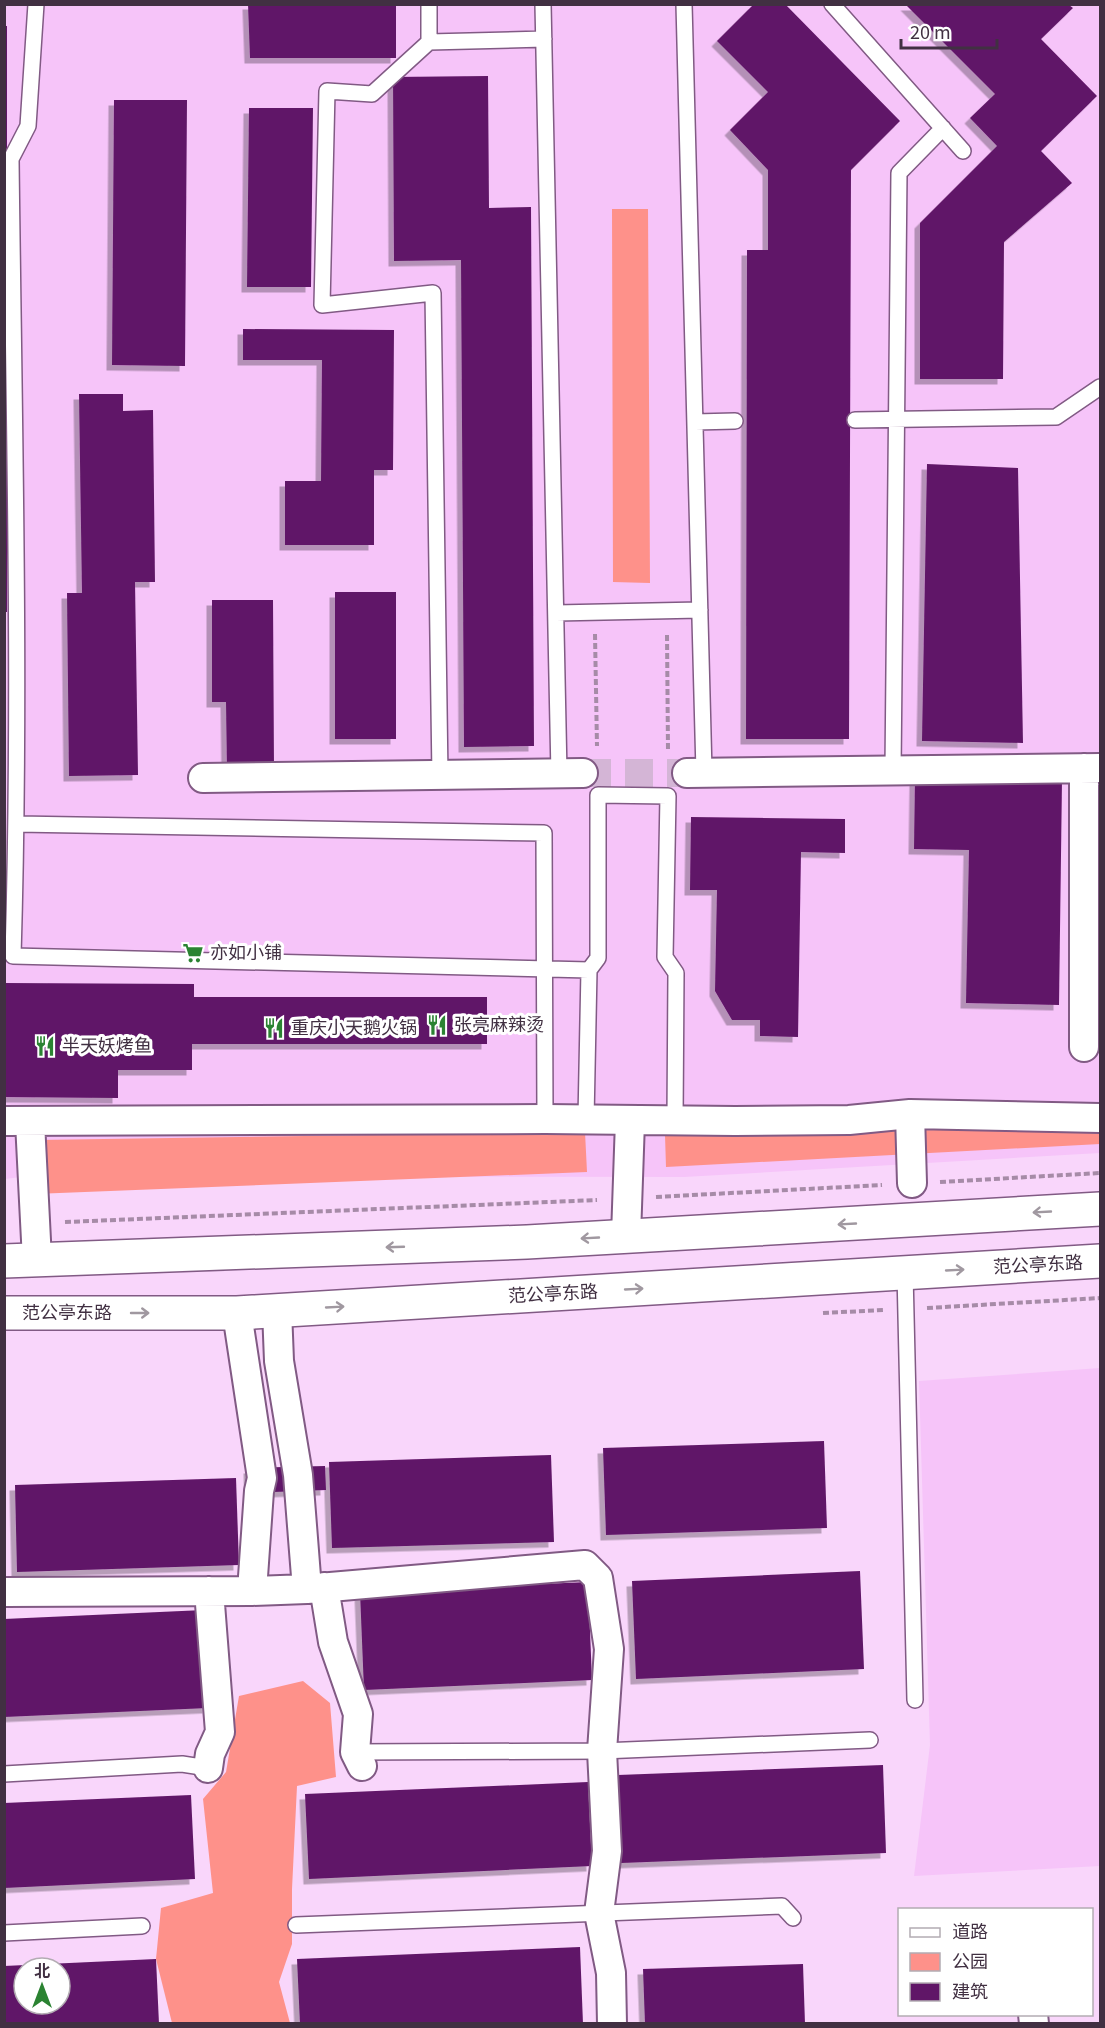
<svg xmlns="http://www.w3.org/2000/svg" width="1105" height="2028" viewBox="0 0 1105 2028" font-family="Georgia,'Noto Sans SC',serif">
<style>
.built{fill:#f6c4f9}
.green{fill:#fe918a}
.building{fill:#601667;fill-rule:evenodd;filter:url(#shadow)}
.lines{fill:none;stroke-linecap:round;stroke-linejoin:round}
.minor-tunnel{stroke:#d4b5d6;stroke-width:28;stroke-dasharray:28 14;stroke-linecap:butt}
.service-casing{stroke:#815a84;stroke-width:18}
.minor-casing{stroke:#815a84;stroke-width:32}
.primary-casing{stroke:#815a84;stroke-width:36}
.path{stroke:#a68ba7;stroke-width:4;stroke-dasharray:6 3;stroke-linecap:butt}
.service{stroke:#fff;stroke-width:15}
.minor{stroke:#fff;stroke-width:28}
.primary{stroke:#fff;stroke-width:33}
.oneway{stroke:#a098a0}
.labels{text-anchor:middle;stroke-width:6;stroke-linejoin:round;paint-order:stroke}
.poi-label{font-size:18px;fill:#413042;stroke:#fff;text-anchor:start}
.street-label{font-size:18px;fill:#413042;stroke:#fff}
</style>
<defs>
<filter id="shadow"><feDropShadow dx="-5.5" dy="5.5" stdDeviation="0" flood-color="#0004"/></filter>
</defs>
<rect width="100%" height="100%" fill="#f9d6fb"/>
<path class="built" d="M5,5H1100V1153L684,1177L29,1176L5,1179Z
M1100,1368V1866L914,1876L930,1745L919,1381Z"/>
<path class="green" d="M612,209H648L650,583L613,582Z
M1100,1127V1144L666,1167L665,1135Z
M585,1132L587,1172L34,1194L37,1140Z
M303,1681L330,1703L336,1777L297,1786L292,1889V1944L279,1982L290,2023H172L156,1959L161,1908L213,1893L203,1799L226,1772L239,1696Z"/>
<path class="building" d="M248,4H396V58H250Z
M754,4H785L900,121L851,170L849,739H746L747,250H768V170L730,130L768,92L717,41Z
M906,5H1069L1073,8L1041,39L1097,96L1041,151L1072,183L1004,242L1003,379H920V223L997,146L970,118L995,94Z
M4,26H7V612H4Z
M488,76L489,208L531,207L534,746L464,747L461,260L394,261L393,77Z
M114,100H187L185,366L112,365Z
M249,108H313L311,287H247Z
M243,329L394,330L393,470H374V545H285V481H321L322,360H243Z
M79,394H123V411L153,410L155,582H135L138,775L69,776L67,593H82Z
M927,464L1018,468L1023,743L922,741Z
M335,592H396V739H335Z
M212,600H273L274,769H227L226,702H212Z
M915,778L1062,780L1059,1005L966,1003L969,850L914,849Z
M691,817L845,819V853L801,852L798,1037L760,1036V1020H732L715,991L717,890H690Z
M4,983L194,984V997H487V1044H192V1070H118V1098L4,1097Z
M824,1441L827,1528L606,1535L603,1448Z
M551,1455L554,1542L332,1548L329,1462Z
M325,1466L326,1490L250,1493L249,1468Z
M236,1478L239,1565L17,1572L15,1485Z
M860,1571L864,1669L636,1679L632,1581Z
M588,1582L592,1680L364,1690L360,1592Z
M204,1610L208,1708L4,1717V1619Z
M883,1765L886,1853L621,1863L618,1775Z
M588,1782L592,1866L309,1879L305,1794Z
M191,1795L195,1879L4,1888V1803Z
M580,1947L583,2024H300L297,1959Z
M156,1959L159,2024H4V1966ZM24,1968H60V2004H24Z
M803,1964L805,2024H645L643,1969Z"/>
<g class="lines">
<path class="minor-tunnel" d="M583,773H687"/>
<g class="service-casing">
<path id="service" d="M36,4L28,126L11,159C14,425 21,690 13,956L589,970
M543,4L559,774
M684,4L704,772
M832,4L963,151
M429,42V4
M855,420L1056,417L1100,387
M695,422L735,421
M556,613L700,610
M893,770L899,173L943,128
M440,776L433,293L322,305L327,91L372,94L429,42L544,39
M17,824L544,833L545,1119
M586,1119L589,970L598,958V795L668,796L665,957L676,973L675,1120
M905,1273L915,1700
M355,1752L602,1751L870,1740
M4,1774L182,1764L208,1768
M296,1925L782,1906L793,1918
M4,1933L142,1926"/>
</g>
<g class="minor-casing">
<path id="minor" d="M1084,768V1047
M687,773L1100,768
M203,778L583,773
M910,1114L912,1183
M4,1121L545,1119L735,1121L849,1120L910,1114L1100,1118
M30,1122L37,1260
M626,1236L630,1121
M237,1313L262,1478L259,1491L252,1591L307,1589L298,1475L279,1361L277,1310
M324,1587L333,1642L358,1714L355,1752L362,1766
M307,1589L585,1565L598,1578L609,1649L602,1751L607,1851L599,1913L611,1973L612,2024
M4,1592L252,1591
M208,1768L210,1754L220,1732L209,1591
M1033,2014L1034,2024"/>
</g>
<g class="primary-casing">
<path id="primary" d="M4,1261L527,1242L1100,1209
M4,1313H237L1100,1261"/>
</g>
<path class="path" d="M595,634L597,746
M667,635L668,750
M940,1182L1100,1173
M656,1197L882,1185
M65,1222L597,1200
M927,1308L1100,1298
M823,1313L884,1310"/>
<use href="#service" class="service"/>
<use href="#minor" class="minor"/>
<use href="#primary" class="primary"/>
</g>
<defs><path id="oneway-shaft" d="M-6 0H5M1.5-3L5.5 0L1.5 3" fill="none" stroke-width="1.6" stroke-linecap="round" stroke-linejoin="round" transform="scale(1.5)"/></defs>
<g class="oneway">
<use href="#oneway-shaft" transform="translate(1042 1212) rotate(177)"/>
<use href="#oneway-shaft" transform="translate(847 1224) rotate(177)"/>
<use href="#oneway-shaft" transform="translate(590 1238) rotate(177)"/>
<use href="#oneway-shaft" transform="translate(395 1247) rotate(178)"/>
<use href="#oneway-shaft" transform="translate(955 1270) rotate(-3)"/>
<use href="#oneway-shaft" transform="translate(634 1289) rotate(-3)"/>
<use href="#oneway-shaft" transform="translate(335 1307) rotate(-3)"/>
<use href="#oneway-shaft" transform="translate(140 1313)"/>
</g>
<defs>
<g id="supermarket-bare" transform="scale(1.62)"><path d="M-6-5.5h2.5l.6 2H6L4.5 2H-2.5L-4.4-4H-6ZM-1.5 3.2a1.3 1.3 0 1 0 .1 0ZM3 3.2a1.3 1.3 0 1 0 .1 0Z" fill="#2b8332" stroke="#fff" stroke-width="2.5" paint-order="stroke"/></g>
<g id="restaurant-bare" transform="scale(1.62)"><path d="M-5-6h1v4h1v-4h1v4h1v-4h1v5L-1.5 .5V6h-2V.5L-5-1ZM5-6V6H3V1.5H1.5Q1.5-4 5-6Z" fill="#2b8332" stroke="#fff" stroke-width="2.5" paint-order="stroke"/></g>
</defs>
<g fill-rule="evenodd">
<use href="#supermarket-bare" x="193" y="953"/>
<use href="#restaurant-bare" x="437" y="1025"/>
<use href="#restaurant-bare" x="274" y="1028"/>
<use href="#restaurant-bare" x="45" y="1046"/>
</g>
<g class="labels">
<g class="poi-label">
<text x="210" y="959">亦如小铺</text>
<text x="454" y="1031">张亮麻辣烫</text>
<text x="291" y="1034">重庆小天鹅火锅</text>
<text x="62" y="1052">半天妖烤鱼</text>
</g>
<g class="street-label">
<text transform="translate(1038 1265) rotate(-3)" y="6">范公亭东路</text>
<text transform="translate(553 1294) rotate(-3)" y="6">范公亭东路</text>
<text x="67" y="1319">范公亭东路</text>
</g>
</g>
<rect width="1105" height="2028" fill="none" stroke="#413042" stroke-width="12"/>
<rect x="898" y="1908" width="195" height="108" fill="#ffffff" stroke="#b3acb3" stroke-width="1.5"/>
<rect x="910" y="1928" width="30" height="9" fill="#ffffff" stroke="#b3acb3" stroke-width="1.5"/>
<text x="952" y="1938" font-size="18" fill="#413042">道路</text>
<rect x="910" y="1953" width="30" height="18" fill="#fe918a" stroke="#b3acb3" stroke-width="1.5"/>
<text x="952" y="1968" font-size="18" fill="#413042">公园</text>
<rect x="910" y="1983" width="30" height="18" fill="#601667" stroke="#b3acb3" stroke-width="1.5"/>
<text x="952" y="1998" font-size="18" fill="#413042">建筑</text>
<g transform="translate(42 1986)"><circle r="28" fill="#ffffff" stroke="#b3acb3" stroke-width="1.5"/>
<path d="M0-4.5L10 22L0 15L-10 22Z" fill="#2b8332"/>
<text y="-9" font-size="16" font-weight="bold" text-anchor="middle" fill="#413042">北</text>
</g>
<path d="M901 39v9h96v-9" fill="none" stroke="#413042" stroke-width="3"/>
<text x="910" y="39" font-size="18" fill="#413042" stroke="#ffffff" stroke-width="4.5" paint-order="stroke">20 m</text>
</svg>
